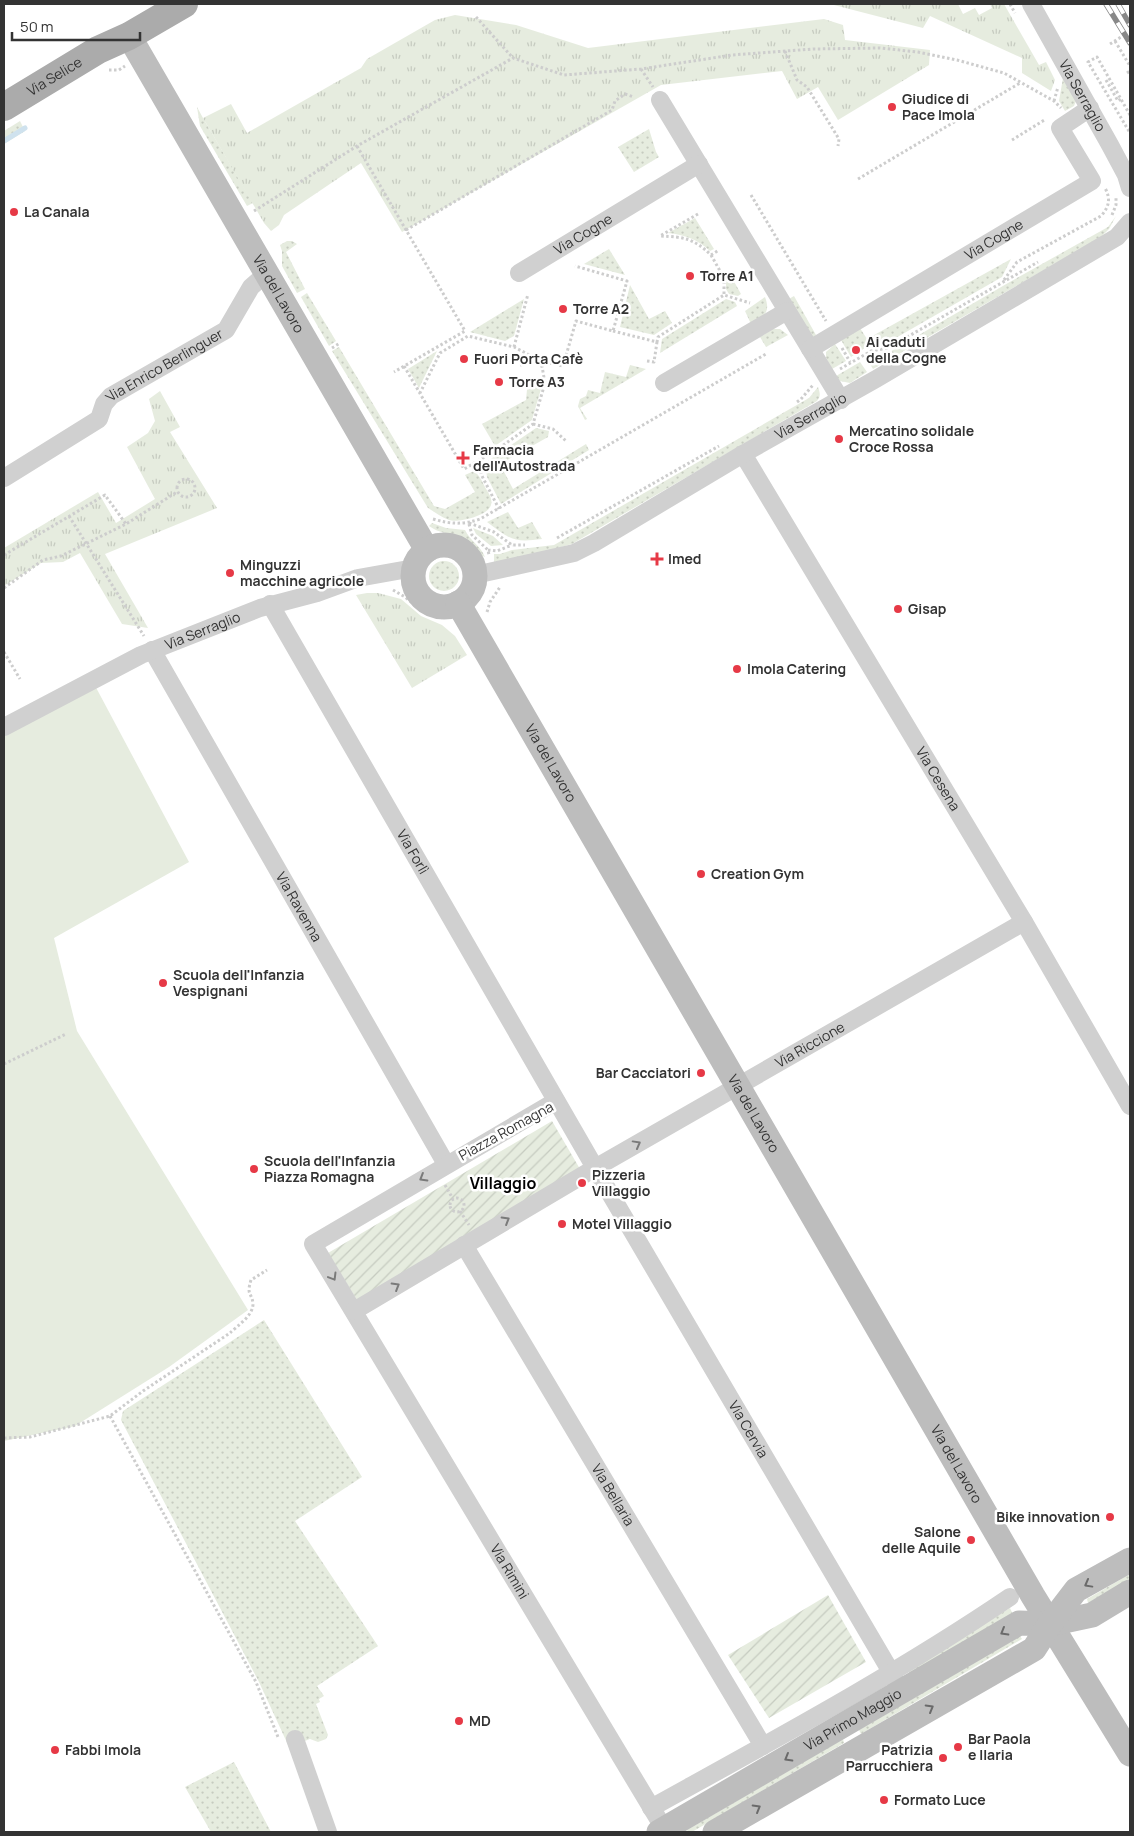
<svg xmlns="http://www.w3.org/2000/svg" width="1134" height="1836" viewBox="0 0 1134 1836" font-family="Manrope,sans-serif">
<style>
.grass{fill:url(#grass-dots)}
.park{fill:url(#park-tufts)}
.garden{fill:url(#garden-furrows)}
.pitch{fill:#e6ecdf}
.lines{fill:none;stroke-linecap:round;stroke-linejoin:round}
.stream{stroke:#cfe2ee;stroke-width:5}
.path{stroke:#cdcdcd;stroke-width:3;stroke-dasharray:2.5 2.5;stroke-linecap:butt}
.street{stroke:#d0d0d0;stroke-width:18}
.secondary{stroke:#bdbdbd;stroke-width:25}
.primary{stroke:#ababab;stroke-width:28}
.rail-casing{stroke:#888;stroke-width:5.5}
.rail{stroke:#fff;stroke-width:4;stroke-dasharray:11;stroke-linecap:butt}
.oneway{stroke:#7a7a7a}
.oneway2{stroke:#6a6a6a}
.poi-dot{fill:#e63946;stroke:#fff;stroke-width:2}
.labels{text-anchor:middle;stroke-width:5;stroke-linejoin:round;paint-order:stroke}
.street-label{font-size:14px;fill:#333;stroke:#fff}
.poi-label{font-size:14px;font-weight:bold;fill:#333;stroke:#fff;text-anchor:start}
.quarter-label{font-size:16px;font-weight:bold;fill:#000;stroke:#fff}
</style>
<defs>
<pattern id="grass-dots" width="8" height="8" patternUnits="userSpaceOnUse" patternTransform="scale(1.25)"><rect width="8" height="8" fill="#e6ecdf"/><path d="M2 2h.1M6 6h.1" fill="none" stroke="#c6cbc0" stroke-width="1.8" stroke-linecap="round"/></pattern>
<pattern id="park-tufts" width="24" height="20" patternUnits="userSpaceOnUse" patternTransform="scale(1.25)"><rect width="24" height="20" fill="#e6ecdf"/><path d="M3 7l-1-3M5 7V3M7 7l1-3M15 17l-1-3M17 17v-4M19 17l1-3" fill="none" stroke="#c6cbc0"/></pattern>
<pattern id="garden-furrows" width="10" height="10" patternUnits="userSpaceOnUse" patternTransform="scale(1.25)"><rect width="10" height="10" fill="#e6ecdf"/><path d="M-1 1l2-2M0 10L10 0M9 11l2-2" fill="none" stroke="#c6cbc0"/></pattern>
</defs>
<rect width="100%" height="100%" fill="#fff"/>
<path class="grass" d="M1063,78L1076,101L1074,106L1065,111L1059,101Z
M197,107L203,118L253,203L247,206L200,126Z
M20,121L25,131L4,144V131Z
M649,129L656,152L659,157L634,172L618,147Z
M1116,216L1109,229L1101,237L873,369L867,359L875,355L888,353L1008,283L1108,227Z
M695,218L714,249L710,251C697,239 685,235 668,233Z
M287,241H292L297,244L286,252L305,289L297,293L282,266V251L280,245Z
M609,249L625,275L584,264Z
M1011,259L1002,277L887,343L868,346L851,357L841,340L860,328L867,339Z
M731,276L741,294L738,296L729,294L726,289V279Z
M630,285L649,319L665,311L672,323L654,335L620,327Z
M307,293L336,341L329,346L301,297Z
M794,296L816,335L810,340L787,300Z
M765,297C771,313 764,316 751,324L745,311Z
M524,299L514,336L505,341L470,332Z
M726,299L735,302L737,306L660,353L662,339Z
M773,329H780L788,335L766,347L760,337Z
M835,344L846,361L832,369L826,358V352Z
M339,347L434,506L445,509L475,492L465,475L474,471C480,476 482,481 485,487C488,492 493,499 491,505C488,516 458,523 449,520C441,517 435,512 428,508L332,351Z
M437,351L419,388L408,369Z
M860,362L867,372L850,383L840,381L836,376Z
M630,365L646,369L580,408L587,419L585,420L578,406L580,399L586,396L588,390L600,393L605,372L626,377Z
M528,379L536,381L541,389L532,420L495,446L482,424L526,400Z
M818,387C820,393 821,396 817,401L572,544L518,559L494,562V554H500L512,550L554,545L809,398Z
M536,428L549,431L548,437L500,464L513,489L586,444L589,450L501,504L487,477L485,463Z
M508,512L518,528L532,522L542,539C513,543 510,539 487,522Z
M432,523L446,528L465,530C470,541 481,546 485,557C474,554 470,542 460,537C449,532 440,534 429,526Z
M473,528L493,536L503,545L491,546L476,534Z
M429 576a15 15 0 1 1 30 0a15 15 0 1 1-30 0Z
M264,1320L362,1477L295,1521L378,1646L317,1686L324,1696L319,1699L320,1702L316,1704L328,1735L326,1739L318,1742L310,1739L289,1747L259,1682L121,1420L123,1411Z
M1130,1574V1579L1088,1603L1087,1599Z
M1010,1608L1014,1617L911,1677L907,1668Z
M1020,1636L1022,1639L861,1734L859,1730Z
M843,1739L844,1743L692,1832H688L687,1830Z
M234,1762L271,1832H211L185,1787Z"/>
<path class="park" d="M830,4H958L963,14L975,8L979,15L992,8L990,4H1004L1039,65L1046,62L1055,80L1051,91L1022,73V58L930,16L923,28Z
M455,15L516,25L588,48L824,19L843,25L845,40L930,50L929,65L838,120L818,87L797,99L782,71L661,85L402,232L361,163L284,215L279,225L271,231L264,223L203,118L231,104L247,133L361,68L367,59L435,20Z
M160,391L180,427L170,432L217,508L105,554L148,628L122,624L80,553L63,562L41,563L4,586V548L98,492L116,523L155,499L127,447L148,433L155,421L149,399Z
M367,593H378L401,599L421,616L442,625L455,636L467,655L412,688L356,595Z"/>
<path class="garden" d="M552,1121L580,1169L357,1300L328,1253Z
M828,1595L866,1662L769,1718L728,1655Z"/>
<path class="pitch" d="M92,680L189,862L54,938L77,1031L248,1310L169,1367L75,1426L4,1441V731Z"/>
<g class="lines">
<path class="stream" d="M4,141L25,128"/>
<path class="path" d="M1010,4L1015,13
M476,17L513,58
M1115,41L1130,66
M1110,44L1121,37
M785,51L797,80L807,87L839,139L838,146
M641,69L653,87
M109,70H119L125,66
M1127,73L1130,71
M1106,80L1118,101L1121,99
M1054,101L1058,87
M1130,115L1097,57L1088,62L1130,133
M1012,140L1046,119
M357,146L465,331L394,372
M858,179L1020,83
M751,195L826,321
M254,211L357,146L513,58L564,75L641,69L732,55L813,49L880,48L918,52L957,60L1004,73L1054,101L1061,108
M698,214L660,236C684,237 693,238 711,255L719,250
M1112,215L1116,205V197
M406,230L612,110L615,101L625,94L634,97
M711,255L724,278V295
M724,278L733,273
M1004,280L1017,262L1101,216C1109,207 1111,199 1105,188
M613,331L657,342L658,337L724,295L750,303
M514,347L528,294
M332,348L340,343
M842,348L850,362
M647,361L654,362L657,342
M520,365L541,361L563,366L576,321L613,331L627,281L575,266
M404,366L464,469L495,451L533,424L545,383L541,361L514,347L468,336L440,353L420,393
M840,369L871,351L888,348L1038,262
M797,402L801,399L813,385
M533,424L553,429L566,441
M477,462L482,476L499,509
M177 488a9 9 0 1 1 18 0a9 9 0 1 1-18 0Z
M69,516L144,636
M433,519C450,524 463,525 480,519L766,354
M469,523L494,532L512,545H525
M469,524L472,535L488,550L489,555
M557,538L719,446
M488,550L497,551L512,545
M4,555L105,495L126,524
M4,588L43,560L61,556L126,524L177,492
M393,590L405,597L422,611L443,618
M487,612L490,602L500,587
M4,652L20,679
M4,1064L66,1034
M445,1185L453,1199
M450 1205a7 7 0 1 1 14 0a7 7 0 1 1-14 0Z
M460,1211L469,1225
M110,1416L256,1682L278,1737
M4,1438L30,1437L110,1416L143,1391L230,1333C237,1326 253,1316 253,1304C252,1292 246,1296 251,1280L267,1270"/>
<g class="street">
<path id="s1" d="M1031,4L1110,145L1126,175L1130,188"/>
<path d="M660,100L841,400"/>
<path id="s2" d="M519,273L699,164"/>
<path id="s3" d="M810,349L1092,181L1060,128L1090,108"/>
<path d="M664,383L787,311"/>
<path id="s4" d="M743,454L1024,922L1130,1106"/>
<path id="s5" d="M4,478L99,419L104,404L111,396L226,330L251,287L266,274"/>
<path id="s6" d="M475,575L574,553L594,543L743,454L876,379L1117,237L1130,222"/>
<path id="s7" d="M270,604L598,1173L891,1672L901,1692"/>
<path id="s8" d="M152,650L446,1164"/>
<path id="s9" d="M4,727L141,655L260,608L317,593L358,578L414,568"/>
<path id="s10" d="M556,1101L313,1244L666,1832"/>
<path id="s11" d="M464,1245L763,1746"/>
<path id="s12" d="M354,1311L595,1168L1024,922"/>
<path d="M295,1739L328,1832"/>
<path d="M651,1808C772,1741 895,1675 1010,1597"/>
</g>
<g class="secondary">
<path id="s13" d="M129,36L427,550"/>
<circle cx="444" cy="576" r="31"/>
<path id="s14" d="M458,603L1033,1596L1130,1754"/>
<path id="s15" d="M659,1832L1019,1623L1050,1624L1092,1615L1130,1592"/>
<path d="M715,1832L1034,1649L1050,1624L1076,1590L1130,1560"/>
</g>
<path class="primary" id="s16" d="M4,107L98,50L129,36L184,4"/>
<g class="rail-casing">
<path id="rail" d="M1106,4L1130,43
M1118,4L1130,25"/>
</g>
<use href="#rail" class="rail"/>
</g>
<defs><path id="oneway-chevron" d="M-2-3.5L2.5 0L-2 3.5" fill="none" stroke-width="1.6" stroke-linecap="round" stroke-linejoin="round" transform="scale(1.25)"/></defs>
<g class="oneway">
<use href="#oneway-chevron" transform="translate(637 1144) rotate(-29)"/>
<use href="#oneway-chevron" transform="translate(423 1178) rotate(149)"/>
<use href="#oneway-chevron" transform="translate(506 1220) rotate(-31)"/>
<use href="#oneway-chevron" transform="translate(333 1277) rotate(59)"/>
<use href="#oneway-chevron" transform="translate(396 1286) rotate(-31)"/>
</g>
<g class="oneway2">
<use href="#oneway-chevron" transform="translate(1088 1584) rotate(151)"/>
<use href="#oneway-chevron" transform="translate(1004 1632) rotate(150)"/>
<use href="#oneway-chevron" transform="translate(930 1708) rotate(-30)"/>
<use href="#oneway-chevron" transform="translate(788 1758) rotate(150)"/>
<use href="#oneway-chevron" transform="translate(757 1808) rotate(-30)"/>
</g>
<g class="poi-dot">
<circle cx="892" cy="107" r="5"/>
<circle cx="14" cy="212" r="5"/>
<circle cx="690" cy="276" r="5"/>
<circle cx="563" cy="309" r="5"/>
<circle cx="856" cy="350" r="5"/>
<circle cx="464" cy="359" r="5"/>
<circle cx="499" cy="382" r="5"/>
<circle cx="839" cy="439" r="5"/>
<path d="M460.5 450.5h5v5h5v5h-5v5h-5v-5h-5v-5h5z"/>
<path d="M654.5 551.5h5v5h5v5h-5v5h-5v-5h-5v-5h5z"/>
<circle cx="230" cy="573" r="5"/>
<circle cx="898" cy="609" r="5"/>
<circle cx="737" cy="669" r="5"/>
<circle cx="701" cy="874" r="5"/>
<circle cx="163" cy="983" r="5"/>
<circle cx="701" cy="1073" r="5"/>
<circle cx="254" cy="1169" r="5"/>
<circle cx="582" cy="1183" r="5"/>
<circle cx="562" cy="1224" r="5"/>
<circle cx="1110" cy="1517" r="5"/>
<circle cx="971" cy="1540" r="5"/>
<circle cx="459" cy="1721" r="5"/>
<circle cx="958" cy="1747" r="5"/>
<circle cx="55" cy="1750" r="5"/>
<circle cx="943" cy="1758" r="5"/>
<circle cx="884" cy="1800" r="5"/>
</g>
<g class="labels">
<g class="street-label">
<text dy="5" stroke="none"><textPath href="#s16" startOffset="59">Via Selice</textPath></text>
<text dy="5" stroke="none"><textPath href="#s1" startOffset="105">Via Serraglio</textPath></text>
<text dy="5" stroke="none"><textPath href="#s2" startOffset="75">Via Cogne</textPath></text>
<text dy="5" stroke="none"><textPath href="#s3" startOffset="214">Via Cogne</textPath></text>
<text dy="5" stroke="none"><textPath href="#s13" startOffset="298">Via del Lavoro</textPath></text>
<text dy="5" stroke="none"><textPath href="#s5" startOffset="200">Via Enrico Berlinguer</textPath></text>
<text dy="5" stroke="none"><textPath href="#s6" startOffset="375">Via Serraglio</textPath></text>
<text dy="5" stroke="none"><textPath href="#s9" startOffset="221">Via Serraglio</textPath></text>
<text dy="5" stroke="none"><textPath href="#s14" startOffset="185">Via del Lavoro</textPath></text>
<text dy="5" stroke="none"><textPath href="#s4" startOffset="379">Via Cesena</textPath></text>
<text dy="5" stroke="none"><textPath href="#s7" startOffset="286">Via Forlì</textPath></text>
<text dy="5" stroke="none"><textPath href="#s8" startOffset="296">Via Ravenna</textPath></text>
<text dy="5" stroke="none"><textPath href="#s12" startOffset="528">Via Riccione</textPath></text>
<text dy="5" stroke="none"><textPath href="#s14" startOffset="590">Via del Lavoro</textPath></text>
<text transform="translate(506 1131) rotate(-29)" y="5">Piazza Romagna</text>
<text dy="5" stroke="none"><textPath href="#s7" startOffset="954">Via Cervia</textPath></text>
<text dy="5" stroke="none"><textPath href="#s14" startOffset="995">Via del Lavoro</textPath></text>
<text dy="5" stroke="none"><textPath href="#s11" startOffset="291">Via Bellaria</textPath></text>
<text dy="5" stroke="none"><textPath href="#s10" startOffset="664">Via Rimini</textPath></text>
<text dy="5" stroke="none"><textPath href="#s15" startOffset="224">Via Primo Maggio</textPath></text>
</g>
<g class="poi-label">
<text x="902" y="104">Giudice di<tspan x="902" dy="16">Pace Imola</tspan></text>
<text x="24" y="217">La Canala</text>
<text x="700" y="281">Torre A1</text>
<text x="573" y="314">Torre A2</text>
<text x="866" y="347">Ai caduti<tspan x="866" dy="16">della Cogne</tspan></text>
<text x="474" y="364">Fuori Porta Cafè</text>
<text x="509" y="387">Torre A3</text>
<text x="849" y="436">Mercatino solidale<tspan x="849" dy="16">Croce Rossa</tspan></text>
<text x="473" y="455">Farmacia<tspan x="473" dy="16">dell'Autostrada</tspan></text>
<text x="668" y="564">Imed</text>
<text x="240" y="570">Minguzzi<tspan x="240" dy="16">macchine agricole</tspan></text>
<text x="908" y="614">Gisap</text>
<text x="747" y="674">Imola Catering</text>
<text x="711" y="879">Creation Gym</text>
<text x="173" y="980">Scuola dell'Infanzia<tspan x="173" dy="16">Vespignani</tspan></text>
<text x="691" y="1078" text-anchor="end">Bar Cacciatori</text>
<text x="264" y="1166">Scuola dell'Infanzia<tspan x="264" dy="16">Piazza Romagna</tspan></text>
<text x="592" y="1180">Pizzeria<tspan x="592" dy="16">Villaggio</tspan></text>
<text x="572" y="1229">Motel Villaggio</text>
<text x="1100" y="1522" text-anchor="end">Bike innovation</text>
<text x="961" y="1537" text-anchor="end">Salone<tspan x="961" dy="16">delle Aquile</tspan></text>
<text x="469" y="1726">MD</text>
<text x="968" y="1744">Bar Paola<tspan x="968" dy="16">e Ilaria</tspan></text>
<text x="65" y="1755">Fabbi Imola</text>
<text x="933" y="1755" text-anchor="end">Patrizia<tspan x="933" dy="16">Parrucchiera</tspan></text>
<text x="894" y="1805">Formato Luce</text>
</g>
<g class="quarter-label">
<text x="503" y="1189">Villaggio</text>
</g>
</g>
<rect width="1134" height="1836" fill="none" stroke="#333333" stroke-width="10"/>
<path d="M12 32v8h128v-8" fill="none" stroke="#333333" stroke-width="2.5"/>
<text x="20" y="32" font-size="15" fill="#333333" stroke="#ffffff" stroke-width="4" paint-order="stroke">50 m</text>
</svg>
